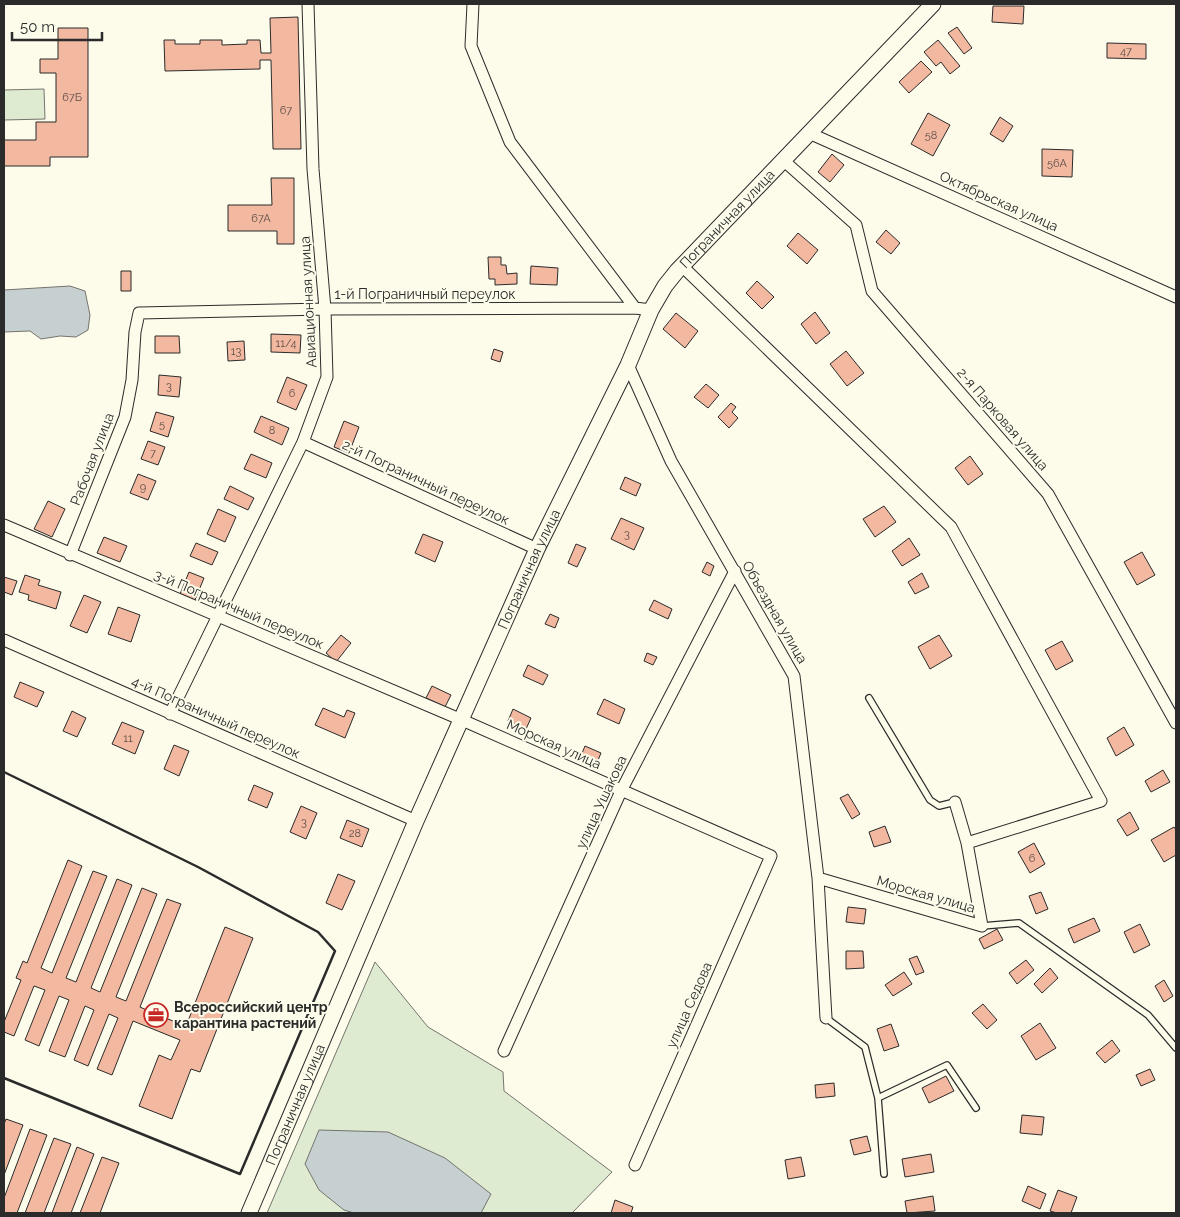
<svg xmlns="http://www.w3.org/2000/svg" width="1180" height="1217" viewBox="0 0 1180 1217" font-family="Raleway,sans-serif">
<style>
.green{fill:#deebd1;stroke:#74746e}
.water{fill:#c7d0d0;stroke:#74746e}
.building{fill:#f2b8a0;stroke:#2b2b2b}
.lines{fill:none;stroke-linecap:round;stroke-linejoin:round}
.lane-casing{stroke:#2b2b2b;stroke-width:8}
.street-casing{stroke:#2b2b2b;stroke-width:13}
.secondary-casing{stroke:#2b2b2b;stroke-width:17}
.lane{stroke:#fdfbea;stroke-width:5.5}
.street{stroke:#fdfbea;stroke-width:11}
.secondary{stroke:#fdfbea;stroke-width:15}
.wall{stroke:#2b2b2b;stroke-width:2.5}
.labels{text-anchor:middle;stroke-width:4;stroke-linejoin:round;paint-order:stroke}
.number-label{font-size:11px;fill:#5d4e48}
.street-label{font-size:14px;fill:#2b2b2b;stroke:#fdfbea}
.poi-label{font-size:14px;font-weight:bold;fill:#2b2b2b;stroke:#fdfbea;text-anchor:start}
</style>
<rect width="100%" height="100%" fill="#fdfbea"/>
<path class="green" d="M44,89L45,119L4,120V90Z
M375,962L428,1027L503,1072L504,1091L612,1172L572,1213H267Z"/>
<path class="water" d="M70,286L85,291L90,315L88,330L76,337L60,336L41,339L30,331L4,332V290Z
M319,1130L388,1132L445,1158L491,1194L481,1213H354L344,1210L319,1190L305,1164Z"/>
<path class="building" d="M993,6H1024L1023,24L992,22Z
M298,17L301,149H273L271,60H260V69L165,71L164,40H175V44H200V40H222V45L247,44V40H260L261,53H271L270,18Z
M957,27L972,48L964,54L948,33Z
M58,28H88V157H50V166H4V140H36V122H56V73H40V59H58Z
M938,40L960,66L950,74L941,62L936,66L924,52Z
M1107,43L1146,44V59L1107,58Z
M921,61L932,72L909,93L899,82Z
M928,113L950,125L933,156L911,144Z
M1000,117L1013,126L1003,142L990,134Z
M1042,149L1073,150L1072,177L1042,176Z
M832,154L844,165L830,182L818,172Z
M271,178H294V244H277V231H228V205H272Z
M886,230L900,243L891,254L876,242Z
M798,233L818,250L807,264L787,246Z
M488,257H501V265H506L507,274L517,273V284L495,285V279H489Z
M531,266L558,268L557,285L530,284Z
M121,271H131V291H121Z
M757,281L774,297L762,309L746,293Z
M815,312L830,333L816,344L801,324Z
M676,313L698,331L685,348L663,329Z
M271,334L301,335L300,353L271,352Z
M155,336H179L180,353H155Z
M244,341L245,360L228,361L227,342Z
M494,349L503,352L500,362L491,359Z
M846,351L864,373L847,386L830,364Z
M159,375L181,377L179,397L158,395Z
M287,377L307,385L296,410L277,402Z
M706,384L719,395L708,408L694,397Z
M731,403L736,407L732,412L738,418L729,428L718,417Z
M156,412L174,417L168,437L150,431Z
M261,416L289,428L282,445L254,432Z
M344,421L359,427L349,453L334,447Z
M148,441L165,447L158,465L141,459Z
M251,454L272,463L266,478L244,469Z
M970,456L983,474L968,485L955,468Z
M138,474L156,481L148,500L130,493Z
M625,477L641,484L636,496L620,489Z
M230,486L254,498L248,510L224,499Z
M48,501L65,509L52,537L34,529Z
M884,506L896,522L875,537L863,519Z
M218,509L236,517L225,542L207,534Z
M621,518L644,528L634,550L611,539Z
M423,534L443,542L435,562L415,553Z
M104,537L127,546L120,562L97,553Z
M909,538L920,555L902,566L892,551Z
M196,543L218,552L212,565L190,556Z
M576,544L586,548L577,567L568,563Z
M1142,552L1155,575L1137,585L1124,562Z
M707,562L714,566L710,576L702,572Z
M189,572L204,578L195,600L180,594Z
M922,573L929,587L915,594L908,582Z
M25,575L40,580L38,585L61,592L56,609L28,600L29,595L19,592Z
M4,577L17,581L12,595L4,592Z
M84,595L101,602L87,633L70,626Z
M654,600L672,609L668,619L649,610Z
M118,607L140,615L131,642L108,634Z
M550,614L559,618L555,628L545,624Z
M341,635L351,643L336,662L326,653Z
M939,635L952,656L930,669L918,647Z
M1062,641L1073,661L1056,670L1045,650Z
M647,653L657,657L653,665L644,661Z
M528,665L548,675L543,685L523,676Z
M20,682L44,692L37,707L14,697Z
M432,686L451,695L445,707L426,698Z
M604,699L625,709L619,724L597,714Z
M323,708L344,717L347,710L355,713L345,738L315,725Z
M513,709L531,718L526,729L508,721Z
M72,711L86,718L77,737L63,731Z
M122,722L144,731L135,754L112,744Z
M1124,727L1134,745L1116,756L1107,738Z
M174,745L189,751L179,776L164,769Z
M585,746L601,753L596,765L580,758Z
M1163,770L1170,782L1151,792L1145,781Z
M254,785L273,793L267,808L248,800Z
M848,794L860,814L852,819L840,798Z
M301,806L317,813L306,839L290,832Z
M1130,812L1139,829L1127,836L1117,820Z
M347,820L369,829L362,847L340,838Z
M885,826L891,842L874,847L869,832Z
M1174,827L1176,830V855L1164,862L1151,840Z
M1034,843L1045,864L1030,873L1018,852Z
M68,860L82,866L41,968L52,973L93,871L107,876L66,978L76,982L117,879L132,885L91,988L100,992L142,888L157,894L116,997L126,1001L167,899L181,904L140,1007L151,1012L150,1015L154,1017L155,1014L186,1026L225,927L253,938L200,1072L191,1069L172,1119L139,1106L159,1055L171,1060L180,1040L133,1021L112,1075L97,1069L118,1018L109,1014L88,1066L74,1060L94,1010L85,1006L65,1057L49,1051L69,1000L59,996L39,1046L25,1040L45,990L34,986L14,1036L4,1032V1022L21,980L16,978L23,961L27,963Z
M338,874L355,881L342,910L326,903Z
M1041,892L1048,909L1036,914L1029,896Z
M848,907L866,909L864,924L846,922Z
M1094,918L1100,931L1074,943L1068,929Z
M1140,924L1150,945L1134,953L1124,932Z
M997,929L1003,940L984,949L979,939Z
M846,951H863L864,968L846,969Z
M917,956L924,972L916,975L909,959Z
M1026,960L1034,970L1017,984L1009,973Z
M1050,968L1058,978L1042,993L1034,984Z
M904,972L912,984L893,996L885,985Z
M1164,980L1173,996L1164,1002L1155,986Z
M983,1004L997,1020L987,1029L972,1013Z
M1040,1023L1056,1048L1036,1060L1021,1036Z
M891,1024L899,1046L884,1051L877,1029Z
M1112,1040L1120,1051L1105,1063L1096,1053Z
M1150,1069L1155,1080L1141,1086L1136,1075Z
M946,1076L954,1091L929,1103L922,1088Z
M834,1083L835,1096L816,1098L815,1085Z
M1022,1115L1044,1117L1042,1135L1020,1133Z
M6,1119L23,1125L4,1175V1124Z
M30,1129L47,1135L17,1213H4V1198Z
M867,1136L871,1151L854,1155L850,1140Z
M54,1138L71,1144L44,1213H25Z
M77,1147L94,1154L71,1213H52Z
M931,1154L934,1172L905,1177L902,1159Z
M102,1157L119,1163L100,1213H80Z
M801,1157L805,1176L788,1179L785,1160Z
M1028,1186L1046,1194L1040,1209L1022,1201Z
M1058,1190L1077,1197L1071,1213H1057L1050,1211Z
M933,1196L935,1211L907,1213L905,1201Z
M615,1200L633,1207L631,1213H611Z"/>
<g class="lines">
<g class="lane-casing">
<path id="lane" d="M869,698L930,800L939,806L955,802
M982,926L1019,923L1148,1015L1176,1048
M826,1018L865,1047L878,1098L884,1174
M878,1098L947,1065L976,1108"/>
</g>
<g class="street-casing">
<path id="street" d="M473,4L471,46L510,142L635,308
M809,133L1176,297
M783,160L856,225L872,291L1048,494L1176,723
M682,266L951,527L1101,801L967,843L982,926L818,878
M628,365L671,461L794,676L818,878L826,1018
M303,442L537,549
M4,525L462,720L771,856L635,1165
M70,555L125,417L132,380L135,332L139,313L325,309L635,308L651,310
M4,640L416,821
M170,714L303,442L327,377L325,309L313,169L308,4
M955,802L967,843
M504,1051L621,791L735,571"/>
</g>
<g class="secondary-casing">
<g id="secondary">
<path id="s1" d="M249,1213L416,821L537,549L628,365L651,310L665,286L677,271L933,4"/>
</g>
</g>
<use href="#lane" class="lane"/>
<use href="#street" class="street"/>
<use href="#secondary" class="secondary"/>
<path class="wall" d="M4,772L198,867L318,932L335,951L240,1174L4,1078"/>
</g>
<defs>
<g id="office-ring" transform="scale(1.25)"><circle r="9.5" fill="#fdfbea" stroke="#c62828" stroke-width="1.5"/><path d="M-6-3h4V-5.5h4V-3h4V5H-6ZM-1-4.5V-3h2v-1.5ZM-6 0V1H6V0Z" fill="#c62828"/></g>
</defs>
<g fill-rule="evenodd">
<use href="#office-ring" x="156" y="1015"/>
</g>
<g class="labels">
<g class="number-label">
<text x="1126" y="55">47</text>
<text x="72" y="101">67Б</text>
<text x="286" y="114">67</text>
<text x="931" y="139">58</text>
<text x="1057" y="167">56А</text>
<text x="261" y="222">67А</text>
<text x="286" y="347">11/4</text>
<text x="236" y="355">13</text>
<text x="169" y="390">3</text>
<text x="292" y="397">6</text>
<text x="162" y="428">5</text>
<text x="272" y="434">8</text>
<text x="153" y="457">7</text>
<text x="143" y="491">9</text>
<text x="627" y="538">3</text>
<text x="128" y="742">11</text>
<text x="304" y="826">3</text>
<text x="355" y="837">28</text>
<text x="1032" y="862">6</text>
</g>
<g class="street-label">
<text transform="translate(999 201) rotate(24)" y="5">Октябрьская улица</text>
<text dy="5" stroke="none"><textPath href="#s1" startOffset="1108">Пограничная улица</textPath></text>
<text x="425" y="299">1-й Пограничный переулок</text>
<text transform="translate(308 302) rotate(-93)" y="5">Авиационная улица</text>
<text transform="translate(1003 419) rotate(49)" y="5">2-я Парковая улица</text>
<text transform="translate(92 459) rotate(-69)" y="5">Рабочая улица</text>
<text transform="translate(426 482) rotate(25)" y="5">2-й Пограничный переулок</text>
<text dy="5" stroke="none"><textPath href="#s1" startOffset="702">Пограничная улица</textPath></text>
<text transform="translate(239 609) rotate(23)" y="5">3-й Пограничный переулок</text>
<text transform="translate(775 612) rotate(60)" y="5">Объездная улица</text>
<text transform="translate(216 717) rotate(24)" y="5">4-й Пограничный переулок</text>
<text transform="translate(554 744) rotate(24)" y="5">Морская улица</text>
<text transform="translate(601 802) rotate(-65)" y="5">улица Ушакова</text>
<text transform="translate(926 894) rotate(16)" y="5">Морская улица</text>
<text transform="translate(689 1005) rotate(-66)" y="5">улица Седова</text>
<text dy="5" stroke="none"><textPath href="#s1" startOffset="118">Пограничная улица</textPath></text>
</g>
<g class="poi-label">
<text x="174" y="1012">Всероссийский центр<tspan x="174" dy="16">карантина растений</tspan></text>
</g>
</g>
<rect width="1180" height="1217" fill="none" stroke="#2b2b2b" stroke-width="10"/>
<path d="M12 32v8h90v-8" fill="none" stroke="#2b2b2b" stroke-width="2.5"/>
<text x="20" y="32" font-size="15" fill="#2b2b2b" stroke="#fdfbea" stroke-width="4" paint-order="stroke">50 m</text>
</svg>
